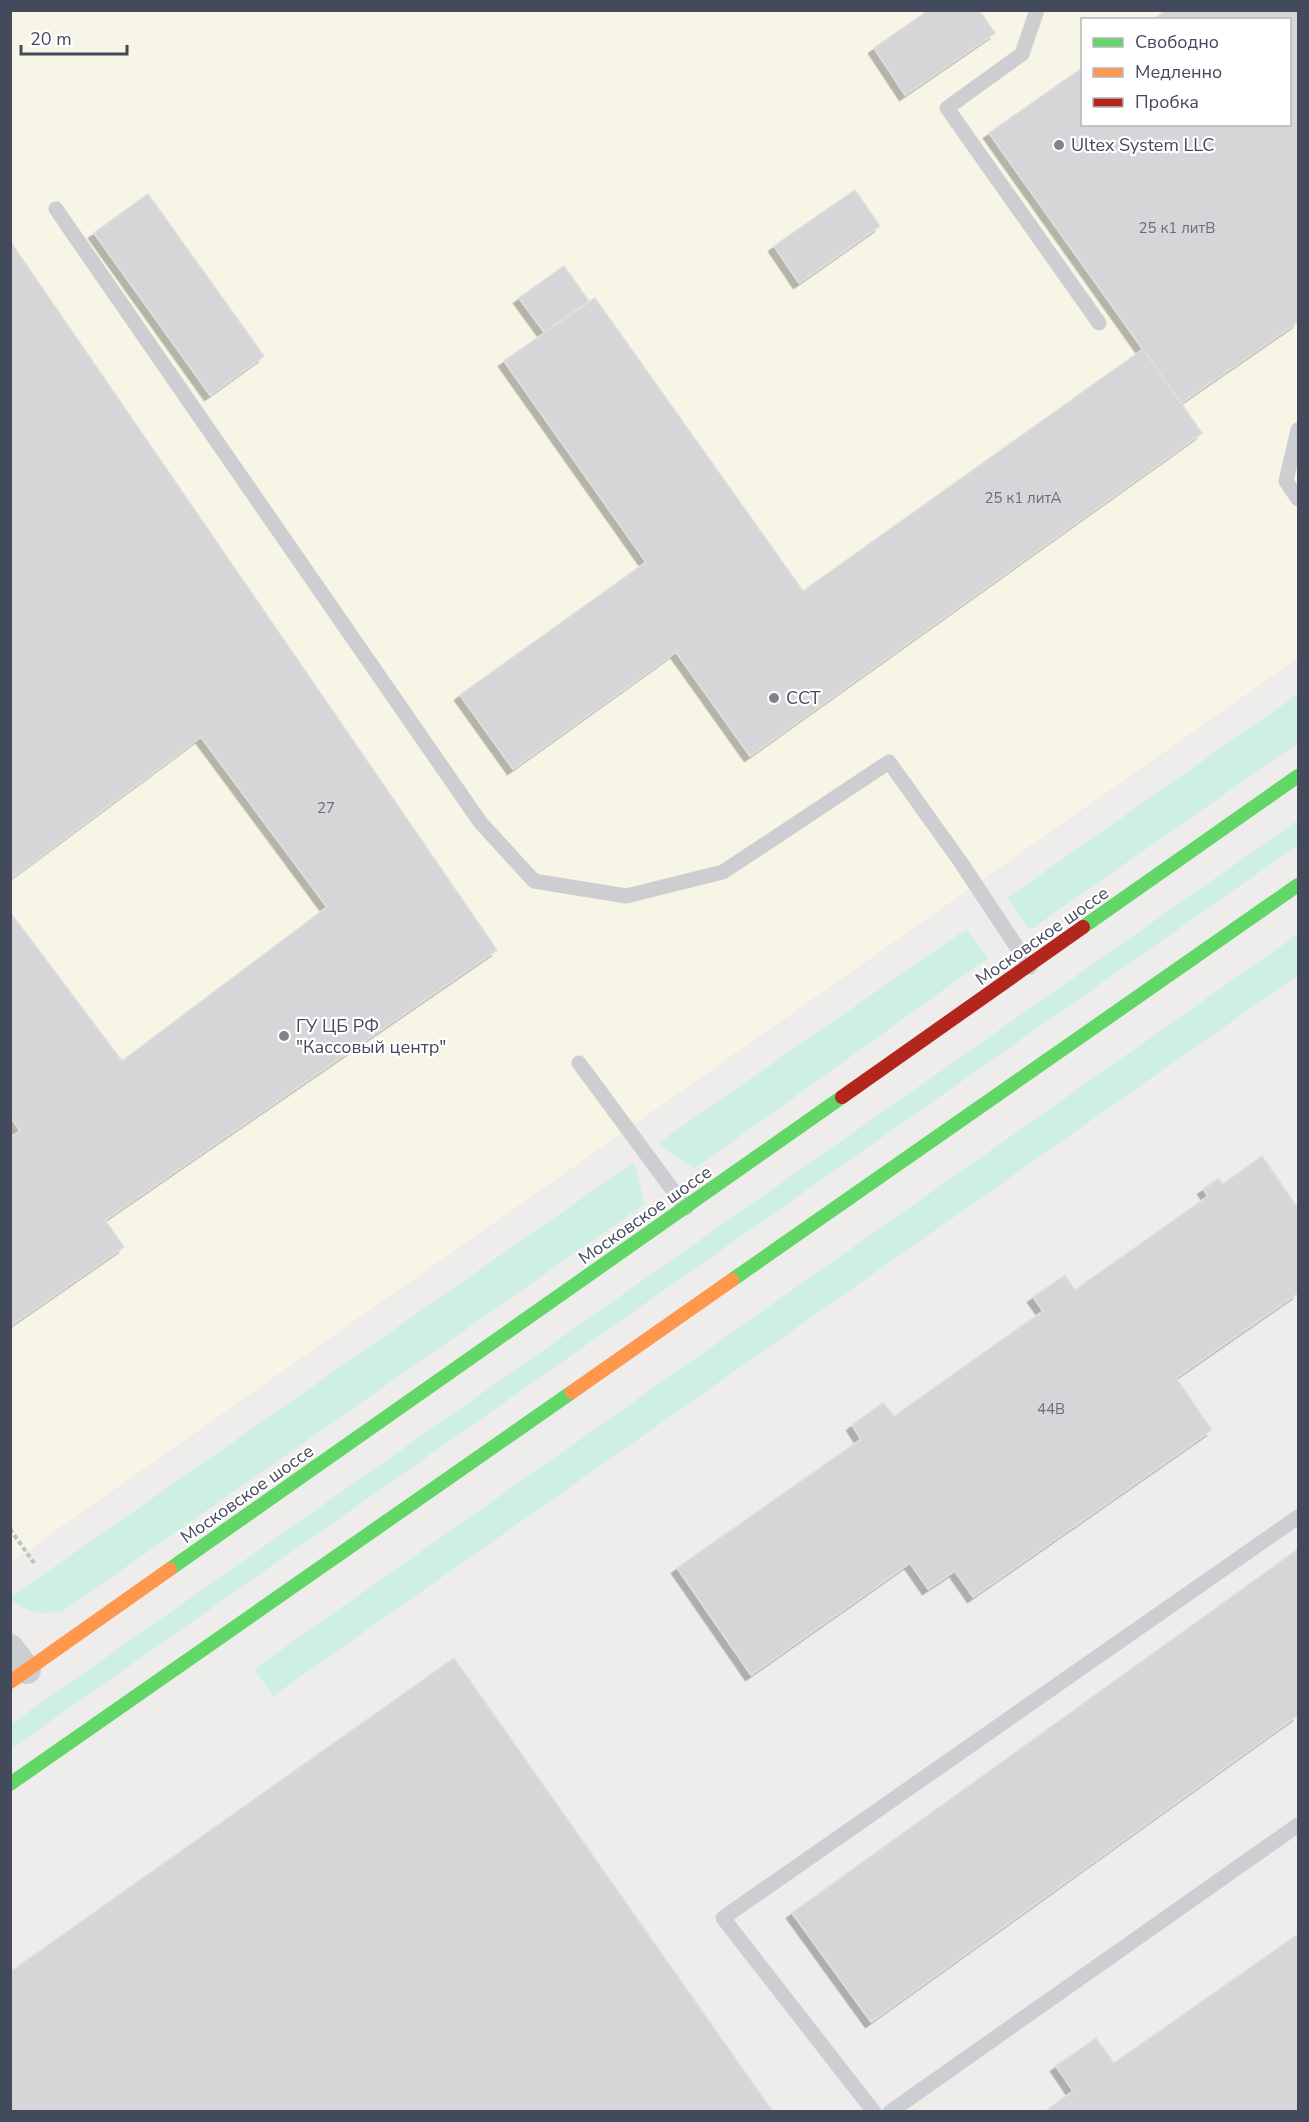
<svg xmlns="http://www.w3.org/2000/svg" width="1309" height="2122" viewBox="0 0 1309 2122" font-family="'Nunito Sans',sans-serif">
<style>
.commercial{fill:#f6f5e6;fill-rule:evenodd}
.green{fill:#cef0e2}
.building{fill:#d6d6d9;stroke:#dfdfe0;stroke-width:1.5;filter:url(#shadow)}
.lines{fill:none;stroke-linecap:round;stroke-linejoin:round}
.path{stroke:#b6c4c2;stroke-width:4;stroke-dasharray:4.5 3;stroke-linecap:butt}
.lane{stroke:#cdced2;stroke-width:15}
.street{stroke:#cdced2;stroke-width:28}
.fast{stroke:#63d668;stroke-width:14}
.slow{stroke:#ff974d;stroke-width:14}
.jam{stroke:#b3261e;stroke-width:14}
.poi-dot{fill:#7f838e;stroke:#fff;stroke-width:2}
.labels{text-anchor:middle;stroke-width:4.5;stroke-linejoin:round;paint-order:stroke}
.number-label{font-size:15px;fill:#696e7c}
.poi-label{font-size:18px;fill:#434a5b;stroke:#fff;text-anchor:start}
.street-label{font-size:18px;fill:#434a5b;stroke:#fff}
</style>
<defs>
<filter id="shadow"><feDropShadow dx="-5.5" dy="5.5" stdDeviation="0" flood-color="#0004"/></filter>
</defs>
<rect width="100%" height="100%" fill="#eeedec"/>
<path class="commercial" d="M11,11H1298V658L11,1562ZM1082,20H1290V124H1082Z"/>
<path class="green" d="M1298,694V743L1030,930L1007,898Z
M1298,820V845L11,1749V1724Z
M966,929L988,958L694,1169L658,1143Z
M1298,934V975L273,1696L254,1669Z
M634,1162L645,1204L63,1611C39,1616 31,1612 11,1600V1597Z"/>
<path class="building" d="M929,10H979L995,33L905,95L874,48Z
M1166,10H1298V322L1181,403L989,133L1082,68V124H1290V20H1153Z
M855,190L880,226L799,283L774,246Z
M148,194L264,356L210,395L94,233Z
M10,241L497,950L105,1220L124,1247L10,1326V1138L20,1131L10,1116V912L122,1061L327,907L201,737L10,879Z
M564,266L589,301L544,332L519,298Z
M595,298L803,591L1143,349L1202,433L750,756L676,652L513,769L460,695L646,562L504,361Z
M1262,1156L1298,1208V1293L1176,1378L1212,1430L973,1597L955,1571L928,1589L910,1563L751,1675L677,1568L861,1439L852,1425L883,1403L894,1416L1043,1311L1033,1297L1065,1275L1075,1290L1208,1196L1203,1189L1218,1179L1223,1184Z
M1298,1549V1715L871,2022L792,1913Z
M454,1658L773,2112H10V1972Z
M1298,1934V2112H1044L1073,2091L1056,2066L1096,2038L1114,2063Z"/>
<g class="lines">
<path class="path" d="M10,1529L34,1563"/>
<path class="lane" d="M1037,10L1022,54L947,108L1099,323
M56,209L480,822L534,881L626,896L723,872L889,762L962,864L1030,967
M1298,430L1286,481L1298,499
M579,1063L686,1208
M874,2112L723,1918L1298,1517
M890,2112L1298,1825"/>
<path class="street" d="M10,1648L27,1670"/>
<path class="fast" d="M1083,927L1298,776
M732,1280L1298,885
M170,1569L842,1097
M10,1784L572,1392"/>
<path class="slow" d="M572,1392L732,1280
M10,1682L170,1569"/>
<path class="jam" d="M842,1097L1083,927"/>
</g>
<g class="poi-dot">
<circle cx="1059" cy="145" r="6"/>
<circle cx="774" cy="698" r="6"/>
<circle cx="284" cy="1036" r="6"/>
</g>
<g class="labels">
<g class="number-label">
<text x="1177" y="233">25 к1 литВ</text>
<text x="1023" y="503">25 к1 литА</text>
<text x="326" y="813">27</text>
<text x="1051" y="1414">44В</text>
</g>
<g class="poi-label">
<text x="1071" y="151">Ultex System LLC</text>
<text x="786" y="704">ССТ</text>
<text x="296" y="1032">ГУ ЦБ РФ<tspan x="296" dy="21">"Кассовый центр"</tspan></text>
</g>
<g class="street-label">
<text transform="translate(1042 936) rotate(-35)" y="6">Московское шоссе</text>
<text transform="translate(645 1215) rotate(-35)" y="6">Московское шоссе</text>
<text transform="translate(247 1494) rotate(-35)" y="6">Московское шоссе</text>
</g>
</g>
<rect width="1309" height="2122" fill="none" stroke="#434a5b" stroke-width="24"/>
<rect x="1081" y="18" width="210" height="108" fill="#ffffff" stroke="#b4b7bd" stroke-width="1.5"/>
<rect x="1093" y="38" width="30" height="9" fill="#63d668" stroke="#b4b7bd" stroke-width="1.5"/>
<text x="1135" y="48" font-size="18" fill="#434a5b">Свободно</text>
<rect x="1093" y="68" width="30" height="9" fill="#ff974d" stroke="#b4b7bd" stroke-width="1.5"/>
<text x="1135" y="78" font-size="18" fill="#434a5b">Медленно</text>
<rect x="1093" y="98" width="30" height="9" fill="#b3261e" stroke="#b4b7bd" stroke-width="1.5"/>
<text x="1135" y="108" font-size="18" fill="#434a5b">Пробка</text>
<path d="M21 45v9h106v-9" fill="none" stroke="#434a5b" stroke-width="3"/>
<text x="30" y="45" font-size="18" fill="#434a5b" stroke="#ffffff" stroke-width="4.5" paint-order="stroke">20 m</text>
</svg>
